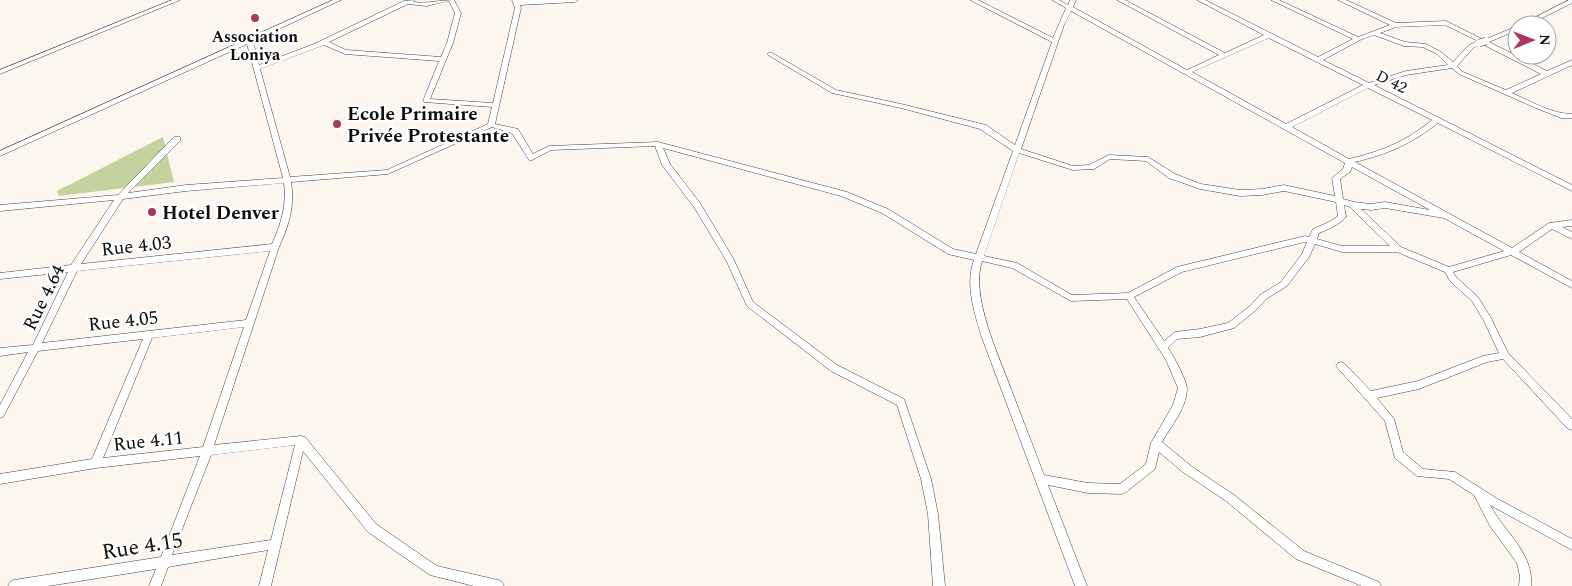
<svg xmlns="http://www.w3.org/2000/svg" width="1572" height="586" viewBox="0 0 1572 586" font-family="Spectral,serif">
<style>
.forest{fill:#c4d29e}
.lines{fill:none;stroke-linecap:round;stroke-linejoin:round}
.minor-casing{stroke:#404040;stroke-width:1}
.minor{fill:#fff;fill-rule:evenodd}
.minor-bridge-casing{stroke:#404040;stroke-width:8;stroke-linecap:butt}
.minor-bridge{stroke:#fff;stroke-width:7}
.poi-dot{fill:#ab375d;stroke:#fff;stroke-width:2}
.labels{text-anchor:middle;stroke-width:5;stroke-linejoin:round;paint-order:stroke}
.far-poi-label{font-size:16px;font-weight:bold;fill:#0d0d0d;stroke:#fff}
.far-street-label{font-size:16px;fill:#0d0d0d;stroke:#fff}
.poi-label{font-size:19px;font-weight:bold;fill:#0d0d0d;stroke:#fff;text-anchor:start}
.street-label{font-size:19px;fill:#0d0d0d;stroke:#fff}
.near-street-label{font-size:22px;fill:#0d0d0d;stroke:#fff}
</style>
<rect width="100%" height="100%" fill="#fdf6ef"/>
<path class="forest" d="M163,137L174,182L59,196L57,191Z"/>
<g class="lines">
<g class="minor-casing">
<path id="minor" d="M172,0H180L0,74V70Z
M333,0H341L253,41L259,65L314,44L404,1L415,0L413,2C427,4 440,0 454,0L461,13L453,43L430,99L493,103L515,8L512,0H578L575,2L520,5L521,8L495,124L518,129L533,154L549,146L658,142L847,192L888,209L953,249L976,254L1013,151L980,129L901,108L832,93L768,55V53H772L836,90L901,104L986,125L1015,145L1052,42L970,0H978L1053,38L1066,8L1052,0H1059L1068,5L1070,0H1076L1073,7L1187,70L1219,55L1117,0H1125L1225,53L1264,35L1197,0H1205L1318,57L1353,39L1271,0H1279L1358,37L1390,25L1338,0H1346L1396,23L1446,21L1484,40L1517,26V30L1489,42L1547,71L1572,60V65L1512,93C1530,101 1552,114 1572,114V118H1561L1536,108L1459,74L1452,68L1406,75L1374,85L1572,185V191L1438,123C1411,144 1388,154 1355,162L1512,248L1549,223L1572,220V226L1562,227L1572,232V239L1552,229L1519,252L1572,281V288L1511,255L1453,272L1456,277L1478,297L1491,318L1508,353L1572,419V430L1568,429L1503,359L1487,362L1419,389L1377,398L1394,419L1403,452L1423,469L1455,472L1496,498L1572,539V550L1490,505C1504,532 1534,553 1531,586H1519L1520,576L1517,563L1490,526L1474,495L1449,479L1417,476L1395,458L1385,421L1336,366L1338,363L1341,362L1344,363L1371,391L1418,381L1483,356L1499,353L1484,321L1472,301L1450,281L1445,272L1397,252H1342L1315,244L1309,257L1287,286L1266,299L1256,310L1234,328L1200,337L1177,339L1168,348C1173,355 1188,382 1187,390C1186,409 1171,426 1162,442L1191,466L1234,495L1304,551L1379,582L1381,586H1362L1296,559L1226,501L1183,472L1159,452L1155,469L1126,492L1122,494L1088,493L1048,485L1087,586H1075L981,335C974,311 965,284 974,260L948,254L882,213L841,196L663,148L670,164L700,203L733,258L753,302L837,365L904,399L931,479L938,514L945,586H933L928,514L921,479L897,405L831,371L747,306L726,260L694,207L662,165L655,146L551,150L532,160H529L512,133L492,127L388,174L291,182C295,206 289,225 279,247L214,445L301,436L305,437L376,524L437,566L498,580L502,582L504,586H474L430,575L368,532L303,451L271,586H259L268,550L168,567L161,586H149L156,569L48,586H8L10,582L14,580L161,557L200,456L96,468L0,484V474L92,459L143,339L38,351L3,417L0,418V405L28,352L0,356V348L33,345L68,272L0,279V273L71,265L114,200L0,211V205L118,195L174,137H180V141L128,193L186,185L283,178L247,44L0,156V151ZM449,1L455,13L447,43L441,57L346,50L329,42L408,4L426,6ZM1071,11L1345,163L1343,169L1332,178L1335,196L1284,185L1262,189L1240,190L1201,184L1175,174L1148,157L1109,155L1089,165L1073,166L1021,149L1064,25ZM1445,25L1478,41L1469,45L1453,62L1441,52L1426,44L1405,42L1380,33L1396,27ZM1374,35L1404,46L1423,47L1437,54L1448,65L1406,71L1369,83L1323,60L1360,40ZM1269,38L1363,85L1286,124L1192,72ZM1482,44L1541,74L1506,90L1463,72L1457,66L1473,48ZM324,45L345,54L439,61L423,101L424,102L492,107L488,124L387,170L290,177L260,69ZM1368,88L1432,120C1405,142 1382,151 1349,159L1292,127ZM1019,153L1073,170L1094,169L1110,159L1146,161L1169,178L1200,189L1240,196L1262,195L1284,191L1336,202L1338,216L1329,222L1313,229L1309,237L1305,236L1177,267L1128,293L1072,295L1017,263L984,256ZM1352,167L1430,210L1385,202L1371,204L1354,202L1343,199L1340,179L1350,172ZM284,183C287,205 281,224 272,244L81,264L123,199L186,191ZM1344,205L1350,207L1390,246H1342L1317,239L1319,233C1329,229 1339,225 1346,217ZM1385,208L1444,218L1504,251L1449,267L1401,247L1361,209L1371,210ZM1305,242H1307L1302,254L1281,282L1260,295L1250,306L1228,323L1200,329L1175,332L1164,341L1134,297L1182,272ZM270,251L246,320L42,343L77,271ZM982,261L1012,268L1071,301L1127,299L1166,360L1178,388L1173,405L1151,443L1146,464L1120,484L1088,483L1044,475C1033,446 1022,418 1011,389C999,356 970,296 982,261ZM244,327L203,447L103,458L152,338ZM295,445L271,540L172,555L211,455Z
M1569,0H1572V3L1528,25H1520Z"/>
</g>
<use href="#minor" class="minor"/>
<g class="minor-bridge-casing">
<path id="minor-bridge" d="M1479,43L1486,41"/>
</g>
<use href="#minor-bridge" class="minor-bridge"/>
</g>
<g class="poi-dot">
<circle cx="255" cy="18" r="5"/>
<circle cx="337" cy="124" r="5"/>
<circle cx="152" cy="212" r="5"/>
</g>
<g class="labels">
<g class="far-poi-label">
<text x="255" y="42">Association<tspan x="255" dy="18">Loniya</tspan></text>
</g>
<g class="far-street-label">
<text transform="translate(1392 81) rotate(27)" y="6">D 42</text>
</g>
<g class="poi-label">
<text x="347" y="120">Ecole Primaire<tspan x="347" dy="22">Privée Protestante</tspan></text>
<text x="162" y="219">Hotel Denver</text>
</g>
<g class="street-label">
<text transform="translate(136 245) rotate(-6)" y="7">Rue 4.03</text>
<text transform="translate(43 297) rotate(-64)" y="7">Rue 4.64</text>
<text transform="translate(123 320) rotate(-6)" y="7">Rue 4.05</text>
<text transform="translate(148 440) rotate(-6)" y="7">Rue 4.11</text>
</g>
<g class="near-street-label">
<text transform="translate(142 545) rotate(-9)" y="8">Rue 4.15</text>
</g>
</g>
<g transform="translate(1532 40) rotate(89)"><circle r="24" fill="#ffffff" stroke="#9e9e9e"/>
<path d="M0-4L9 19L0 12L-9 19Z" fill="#ab375d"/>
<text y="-8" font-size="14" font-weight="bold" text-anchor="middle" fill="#0d0d0d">N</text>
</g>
</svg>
